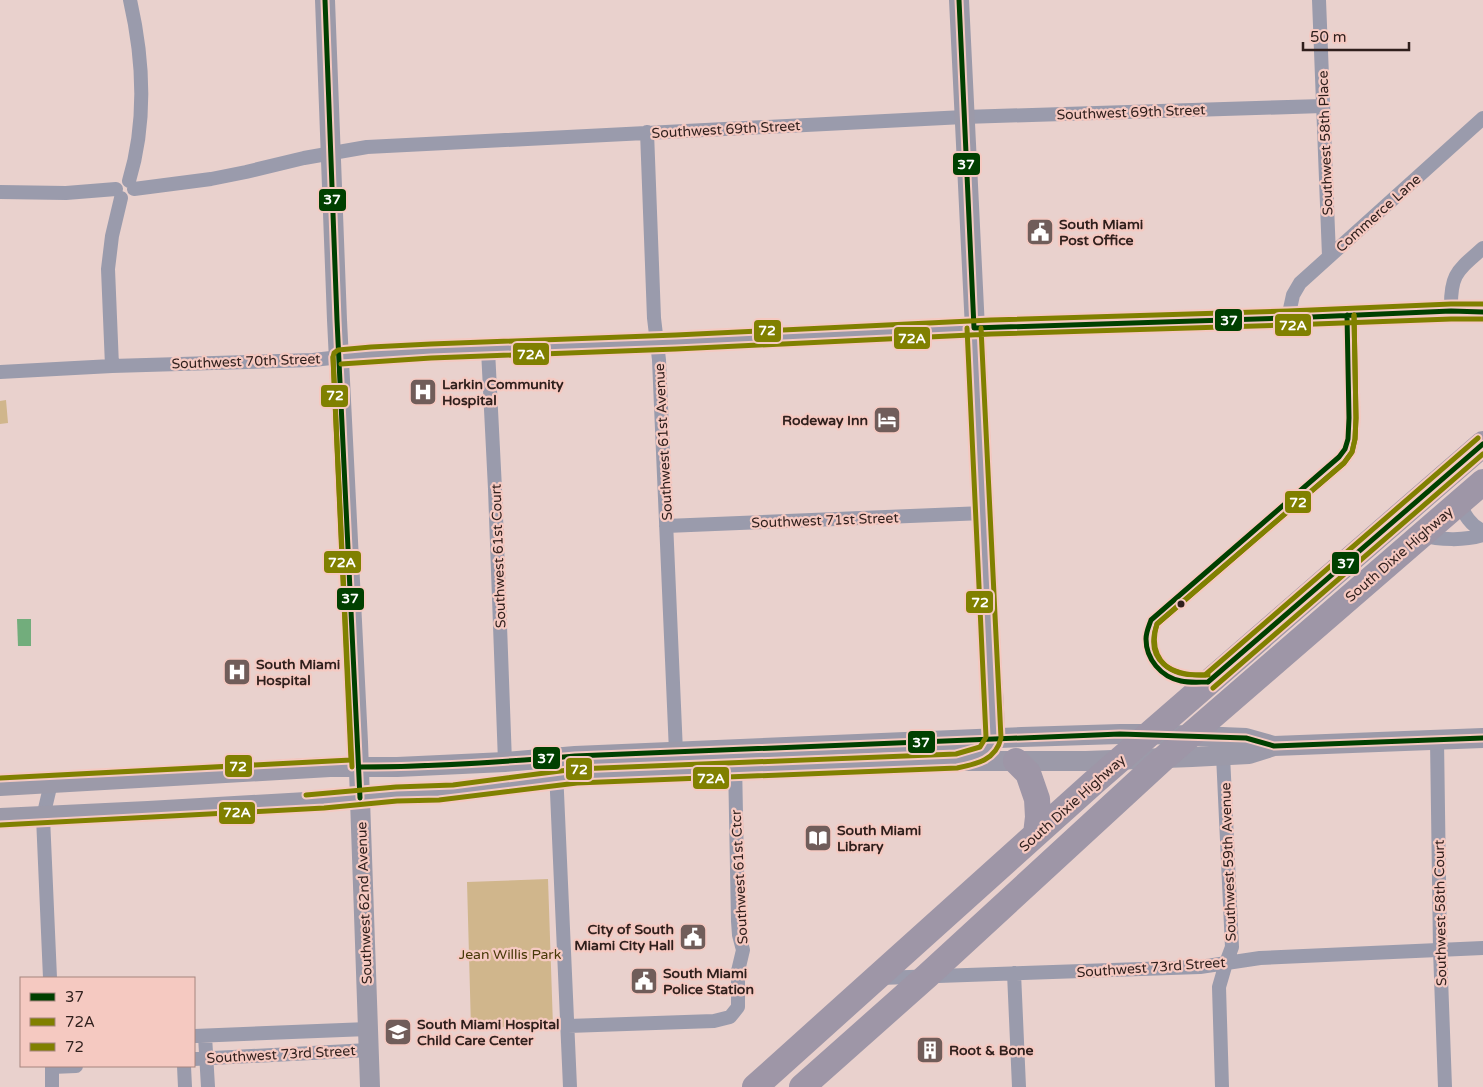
<svg xmlns="http://www.w3.org/2000/svg" width="1483" height="1087" viewBox="0 0 1483 1087" font-family="'Varela Round',sans-serif">
<style>
.green{fill:#d0b68c}
.water{fill:#72ad7c}
.lines{fill:none;stroke-linecap:round;stroke-linejoin:round}
.street{stroke:#9a9bac;stroke-width:14}
.secondary{stroke:#9c9aa9;stroke-width:20}
.highway{stroke:#9e96a7;stroke-width:26}
.bus-1-casing{stroke:#f5c9c1;stroke-width:9}
.bus-2-casing{stroke:#f5c9c1;stroke-width:9}
.bus-3-casing{stroke:#f5c9c1;stroke-width:9}
.bus-1{stroke:#004000;stroke-width:5}
.bus-2{stroke:#808000;stroke-width:5}
.bus-3{stroke:#808000;stroke-width:5}
.bus-dot{fill:#2f1f1c;stroke:#f5c9c1;stroke-width:2}
.labels{text-anchor:middle;stroke-width:4.5;stroke-linejoin:round;paint-order:stroke}
.street-label{font-size:14px;fill:#2f1f1c;stroke:#f5c9c1}
.poi-label{font-size:14px;font-weight:bold;fill:#2f1f1c;stroke:#f5c9c1;text-anchor:start}
.park-label{font-size:14px;fill:#483908;stroke:#f5c9c1}
.line-badge{stroke:#f5c9c1;stroke-width:2}
.badge-label{font-size:14px;text-anchor:middle;font-weight:bold;fill:#fff}
</style>
<rect width="100%" height="100%" fill="#e9d1cd"/>
<path class="green" d="M6,400L8,423L0,424V401Z
M548,879L553,1026L471,1028L467,882Z"/>
<path class="water" d="M17,619H31V646H18Z"/>
<g class="lines">
<path class="street" d="M1319,0L1329,256
M647,132L654,318L659,360L676,752
M129,181C147,121 144,61 130,0
M134,189L211,179L246,172L304,158L367,147L964,117L1323,106
M0,192L66,193L116,189
M1451,311C1450,274 1457,271 1483,248
M1288,318L1293,295L1300,283L1483,118
M488,350L495,489L505,762
M112,366L108,269L112,236L121,198
M0,372L112,366L313,360L340,357
M1459,503C1465,515 1470,525 1483,531
M666,526L984,513
M1421,535C1439,540 1465,541 1483,535
M1437,740L1440,950L1445,1087
M556,770L570,1087
M1014,973L1019,1087
M50,978L43,817L51,783
M880,978L1200,967L1260,958L1483,948
M568,1026L714,1021L730,1017L738,1007V971L743,950L739,935L738,921L735,762
M194,1036L368,1029
M205,1036L208,1087
M194,1059L369,1050
M52,1066V1087
M184,1066L185,1087
M52,1067L76,1066
M1222,1087L1219,987L1226,963L1232,947L1223,755"/>
<path class="secondary" d="M325,0L337,320L358,742L370,1087
M959,0L992,679C993,694 998,740 989,750
M340,357L371,354L431,351L676,342L991,327L1288,318L1451,311L1483,312
M0,786L330,767H397L505,762L575,756L1022,737L1120,734H1150L1246,738L1274,746
M0,818L148,811L324,801L397,794L439,793L576,776L957,761H1086L1192,757L1249,754L1274,746L1483,738"/>
<path class="highway" d="M1016,761L1028,773L1037,799L1038,817L1036,834
M755,1087L1093,783L1483,444
M802,1087L927,976L1164,758L1483,482"/>
<g class="bus-1-casing">
<path id="bus-1" d="M325,0L337,320L360,798
M959,0L974,328
M974,328L1288,318L1451,311L1483,312
M1208,682C1199,682 1190,683 1181,681C1161,677 1146,659 1146,639C1146,632 1149,626 1151,620L1339,457L1345,449L1348,439L1349,418L1347,315
M1208,682L1483,444
M359,767C431,767 503,762 575,756L1120,734L1246,738L1274,746L1483,738"/>
</g>
<g class="bus-2-casing">
<path id="bus-2" d="M333,357L352,767
M341,364L431,358L676,349L991,334L1288,325L1451,319H1483
M1208,675C1198,675 1189,676 1180,673C1157,667 1150,645 1157,624L1344,463L1352,452L1355,439L1356,418L1354,315
M1213,688L1483,454
M0,825L324,808L397,801L439,800L577,783L957,768C977,764 996,760 1001,738L981,328"/>
</g>
<g class="bus-3-casing">
<path id="bus-3" d="M1354,315L1356,418L1355,439L1352,452L1344,463L1157,624C1144,662 1172,676 1205,675L1478,438
M0,778L351,760L333,357L334,353L338,350L371,347L431,344L676,335L991,320L1288,311L1451,304H1483
M306,795L396,787L453,785L576,769L956,754L980,747L986,737L967,328"/>
</g>
<use href="#bus-1" class="bus-1"/>
<use href="#bus-2" class="bus-2"/>
<use href="#bus-3" class="bus-3"/>
</g>
<defs>
<g id="civic-square" transform="scale(1.4375)"><rect x="-9" y="-9" width="18" height="18" rx="4" fill="#705d5a" stroke="#f5c9c1"/><path d="M-.6-6.5H3V-4.5H.6V-3L4-1V1h2V6H-6V1h2V-1L-.6-3ZM-1.2 2.5V6h2.4V2.5Z" fill="#fff"/></g>
<g id="hospital-square" transform="scale(1.4375)"><rect x="-9" y="-9" width="18" height="18" rx="4" fill="#705d5a" stroke="#f5c9c1"/><path d="M-5-5h3v3.5h4V-5h3V5h-3V1.5h-4V5h-3Z" fill="#fff"/></g>
<g id="hotel-square" transform="scale(1.4375)"><rect x="-9" y="-9" width="18" height="18" rx="4" fill="#705d5a" stroke="#f5c9c1"/><path d="M-6-4.5h1.5V1H6V5H4.5V3h-9V5H-6ZM-4 0a1.8 1.8 0 1 1 3.6 0ZM.5 0V-2.5h3Q6-2.5 6 0Z" fill="#fff"/></g>
<g id="library-square" transform="scale(1.4375)"><rect x="-9" y="-9" width="18" height="18" rx="4" fill="#705d5a" stroke="#f5c9c1"/><path d="M-6-4Q-3-5.5-.7-3.5V5Q-3 3-6 4ZM6-4Q3-5.5 .7-3.5V5Q3 3 6 4Z" fill="#fff"/></g>
<g id="school-square" transform="scale(1.4375)"><rect x="-9" y="-9" width="18" height="18" rx="4" fill="#705d5a" stroke="#f5c9c1"/><path d="M0-5L7-2L0 1L-7-2ZM-4 1L0 2.5L4 1V4Q0 6-4 4Z" fill="#fff"/></g>
<g id="building-square" transform="scale(1.4375)"><rect x="-9" y="-9" width="18" height="18" rx="4" fill="#705d5a" stroke="#f5c9c1"/><path d="M-4-6H4V6H1V3H-1V6H-4ZM-2.5-4.3h1.7v1.8h-1.7ZM.8-4.3h1.7v1.8H.8ZM-2.5-1h1.7V.8h-1.7ZM.8-1h1.7V.8H.8Z" fill="#fff"/></g>
</defs>
<g fill-rule="evenodd">
<use href="#civic-square" x="1040" y="232"/>
<use href="#hospital-square" x="423" y="392"/>
<use href="#hotel-square" x="887" y="420"/>
<use href="#hospital-square" x="237" y="672"/>
<use href="#library-square" x="818" y="838"/>
<use href="#civic-square" x="693" y="937"/>
<use href="#civic-square" x="644" y="981"/>
<use href="#school-square" x="398" y="1032"/>
<use href="#building-square" x="930" y="1050"/>
</g>
<circle class="bus-dot" cx="1181" cy="604" r="4.5"/>
<g class="labels">
<g class="street-label">
<text transform="translate(1131 112) rotate(-2)" y="5">Southwest 69th Street</text>
<text transform="translate(726 129) rotate(-3)" y="5">Southwest 69th Street</text>
<text transform="translate(1325 143) rotate(-92)" y="5">Southwest 58th Place</text>
<text transform="translate(1378 213) rotate(-42)" y="5">Commerce Lane</text>
<text transform="translate(246 361) rotate(-2)" y="5">Southwest 70th Street</text>
<text transform="translate(663 442) rotate(-93)" y="5">Southwest 61st Avenue</text>
<text transform="translate(825 520) rotate(-2)" y="5">Southwest 71st Street</text>
<text transform="translate(1399 554) rotate(-41)" y="5">South Dixie Highway</text>
<text transform="translate(498 556) rotate(-92)" y="5">Southwest 61st Court</text>
<text transform="translate(1072 803) rotate(-42)" y="5">South Dixie Highway</text>
<text transform="translate(1228 862) rotate(-92)" y="5">Southwest 59th Avenue</text>
<text transform="translate(739 877) rotate(-93)" y="5">Southwest 61st Ctcr</text>
<text transform="translate(364 903) rotate(-92)" y="5">Southwest 62nd Avenue</text>
<text transform="translate(1440 913) rotate(-91)" y="5">Southwest 58th Court</text>
<text transform="translate(1151 967) rotate(-4)" y="5">Southwest 73rd Street</text>
<text transform="translate(281 1054) rotate(-3)" y="5">Southwest 73rd Street</text>
</g>
<g class="poi-label">
<text x="1059" y="229">South Miami<tspan x="1059" dy="16">Post Office</tspan></text>
<text x="442" y="389">Larkin Community<tspan x="442" dy="16">Hospital</tspan></text>
<text x="868" y="425" text-anchor="end">Rodeway Inn</text>
<text x="256" y="669">South Miami<tspan x="256" dy="16">Hospital</tspan></text>
<text x="837" y="835">South Miami<tspan x="837" dy="16">Library</tspan></text>
<text x="674" y="934" text-anchor="end">City of South<tspan x="674" dy="16">Miami City Hall</tspan></text>
<text x="663" y="978">South Miami<tspan x="663" dy="16">Police Station</tspan></text>
<text x="417" y="1029">South Miami Hospital<tspan x="417" dy="16">Child Care Center</tspan></text>
<text x="949" y="1055">Root &amp; Bone</text>
</g>
<g class="park-label">
<text x="510" y="959">Jean Willis Park</text>
</g>
</g>
<g class="line-badge">
<rect x="952" y="152" width="29" height="24" rx="5" fill="#004000"/>
<rect x="318" y="188" width="29" height="24" rx="5" fill="#004000"/>
<rect x="1214" y="308" width="29" height="24" rx="5" fill="#004000"/>
<rect x="1274" y="313" width="38" height="24" rx="5" fill="#808000"/>
<rect x="753" y="319" width="29" height="24" rx="5" fill="#808000"/>
<rect x="893" y="326" width="38" height="24" rx="5" fill="#808000"/>
<rect x="512" y="342" width="38" height="24" rx="5" fill="#808000"/>
<rect x="320" y="384" width="29" height="24" rx="5" fill="#808000"/>
<rect x="1284" y="490" width="28" height="24" rx="5" fill="#808000"/>
<rect x="323" y="550" width="39" height="24" rx="5" fill="#808000"/>
<rect x="1331" y="551" width="29" height="24" rx="5" fill="#004000"/>
<rect x="336" y="587" width="29" height="24" rx="5" fill="#004000"/>
<rect x="965" y="590" width="29" height="24" rx="5" fill="#808000"/>
<rect x="907" y="730" width="29" height="24" rx="5" fill="#004000"/>
<rect x="532" y="746" width="29" height="24" rx="5" fill="#004000"/>
<rect x="224" y="754" width="29" height="24" rx="5" fill="#808000"/>
<rect x="565" y="757" width="28" height="24" rx="5" fill="#808000"/>
<rect x="692" y="766" width="38" height="24" rx="5" fill="#808000"/>
<rect x="218" y="801" width="38" height="24" rx="5" fill="#808000"/>
</g>
<g class="badge-label">
<text x="966" y="169">37</text>
<text x="332" y="204">37</text>
<text x="1229" y="325">37</text>
<text x="1293" y="330">72A</text>
<text x="767" y="335">72</text>
<text x="912" y="343">72A</text>
<text x="531" y="359">72A</text>
<text x="335" y="400">72</text>
<text x="1298" y="507">72</text>
<text x="342" y="567">72A</text>
<text x="1346" y="568">37</text>
<text x="350" y="603">37</text>
<text x="980" y="607">72</text>
<text x="921" y="747">37</text>
<text x="546" y="763">37</text>
<text x="238" y="771">72</text>
<text x="579" y="774">72</text>
<text x="711" y="783">72A</text>
<text x="237" y="817">72A</text>
</g>
<rect x="20" y="977" width="175" height="90" fill="#f5c9c1" stroke="#a6857f"/>
<rect x="30" y="993" width="25" height="8" fill="#004000" stroke="#a6857f"/>
<text x="65" y="1002" font-size="15" fill="#2f1f1c">37</text>
<rect x="30" y="1018" width="25" height="8" fill="#808000" stroke="#a6857f"/>
<text x="65" y="1027" font-size="15" fill="#2f1f1c">72A</text>
<rect x="30" y="1043" width="25" height="8" fill="#808000" stroke="#a6857f"/>
<text x="65" y="1052" font-size="15" fill="#2f1f1c">72</text>
<path d="M1303 42v8h106v-8" fill="none" stroke="#2f1f1c" stroke-width="2.5"/>
<text x="1310" y="42" font-size="15" fill="#2f1f1c" stroke="#f5c9c1" stroke-width="4" paint-order="stroke">50 m</text>
</svg>
